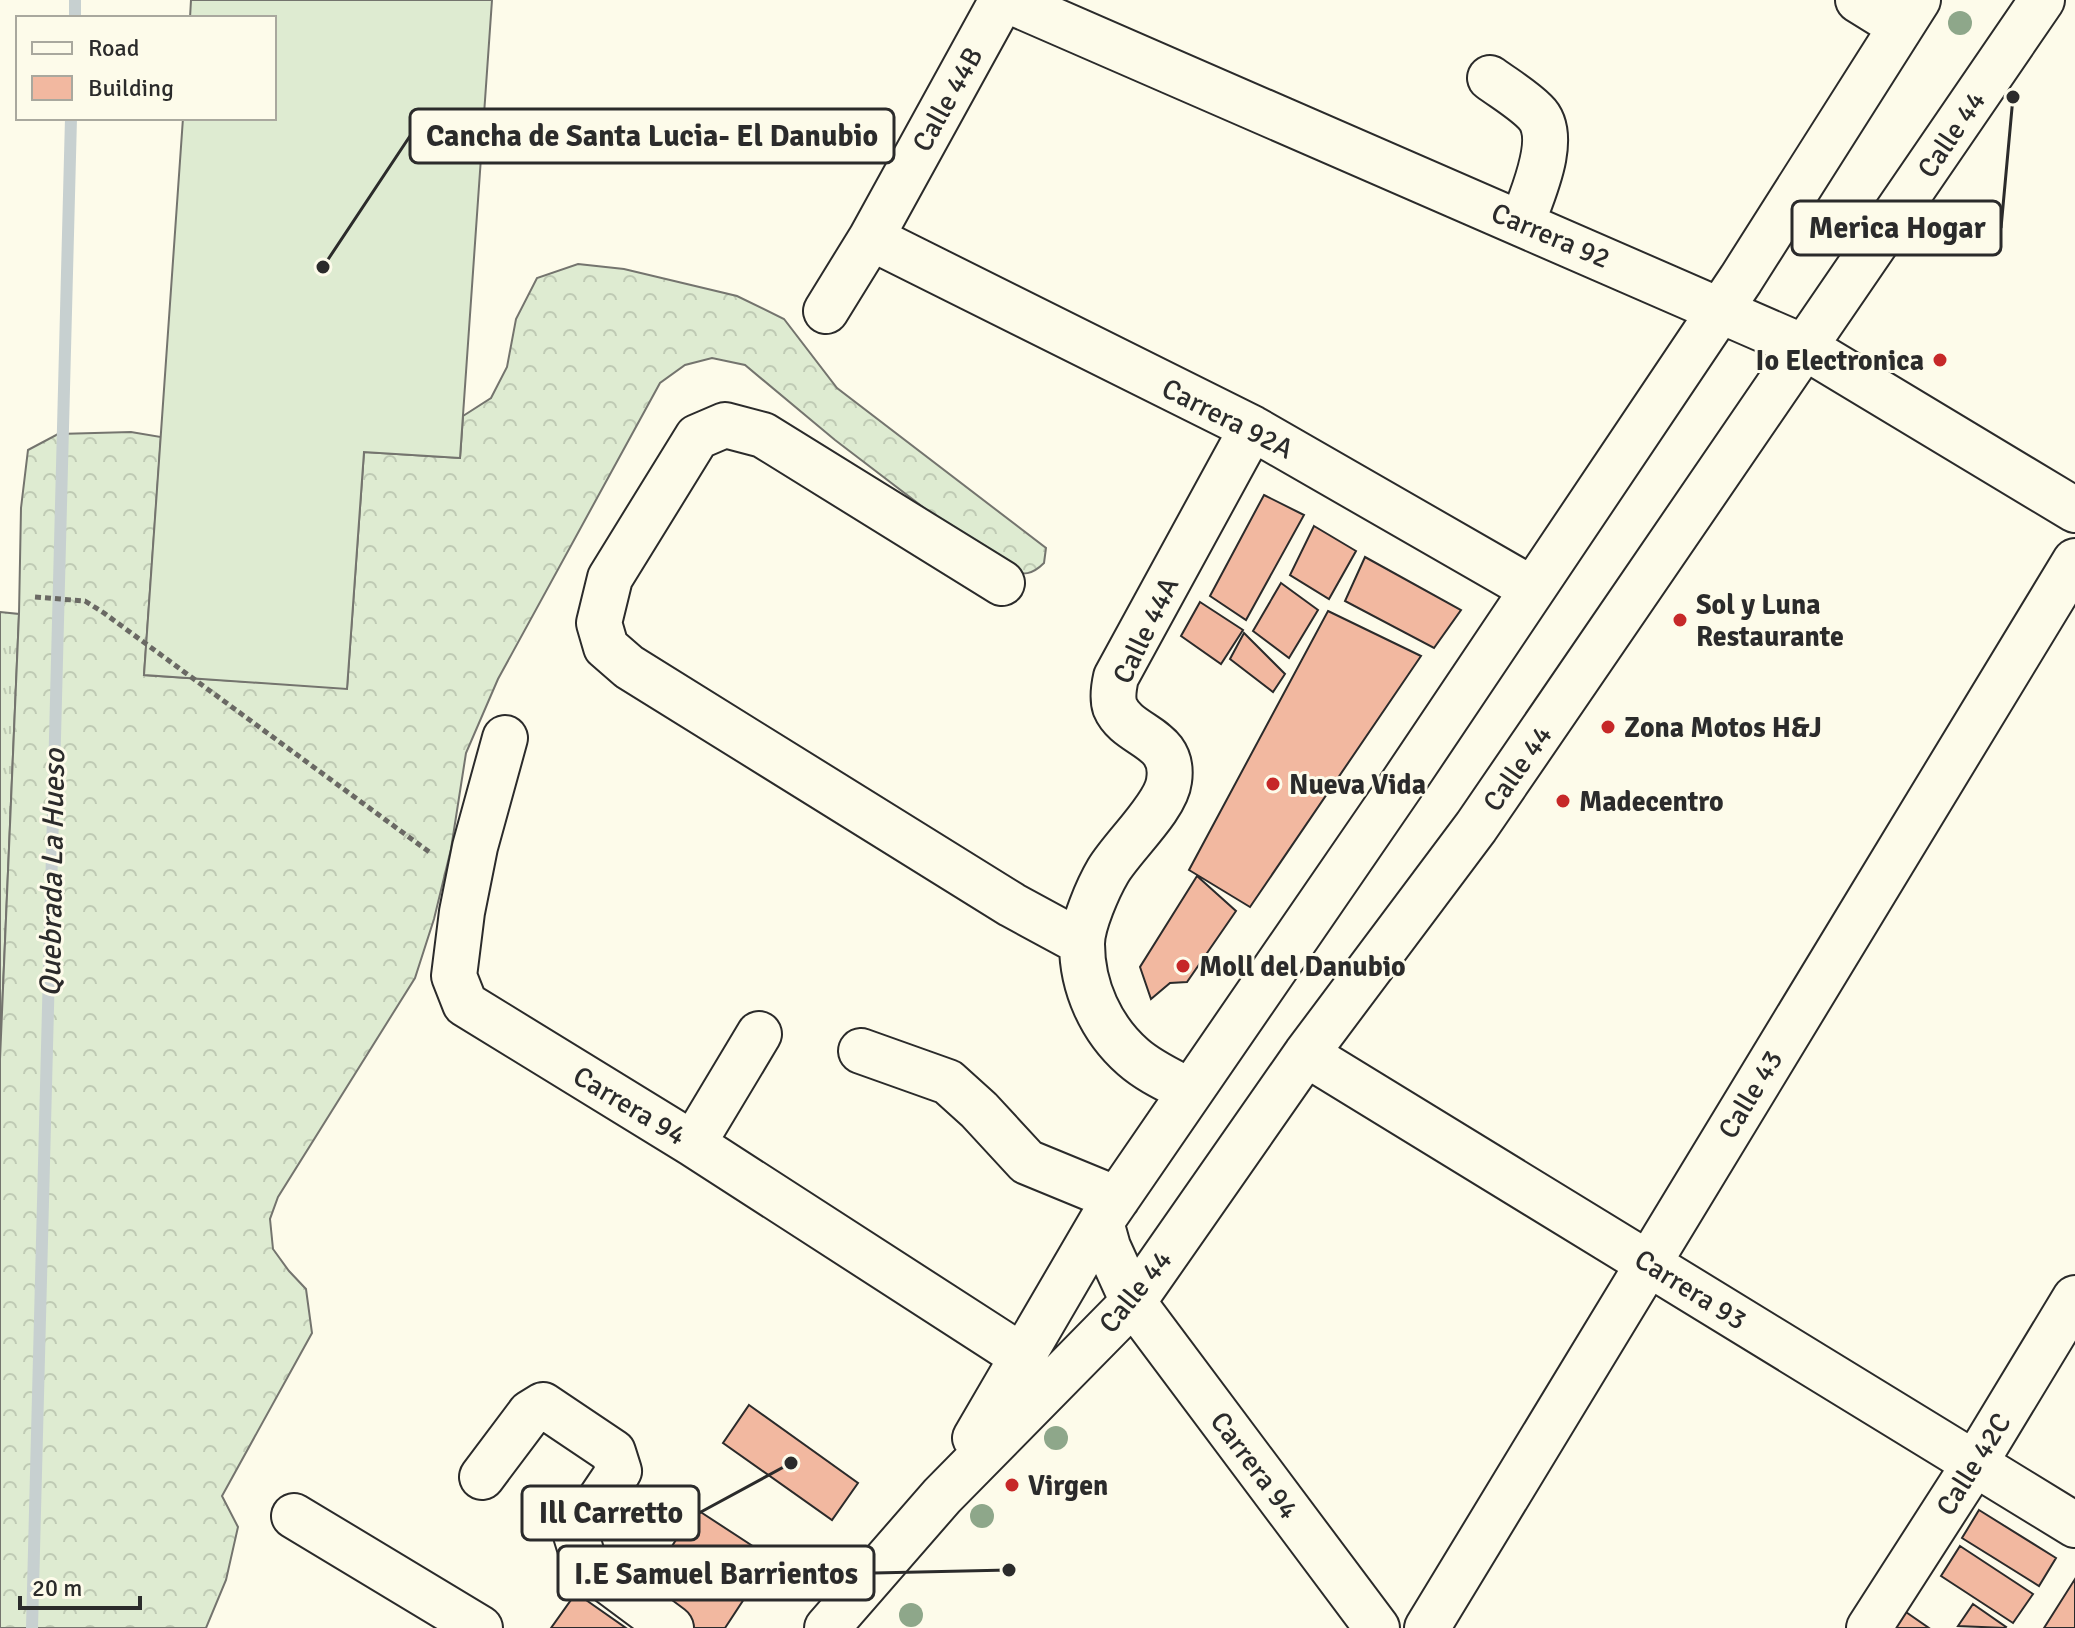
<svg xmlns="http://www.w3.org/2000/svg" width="2075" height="1628" viewBox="0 0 2075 1628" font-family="Signika,sans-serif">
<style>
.grass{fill:url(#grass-tufts);stroke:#74746e;stroke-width:2}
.forest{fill:url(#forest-crowns);stroke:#74746e;stroke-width:2}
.garden{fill:#deebd1;stroke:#74746e;stroke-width:2}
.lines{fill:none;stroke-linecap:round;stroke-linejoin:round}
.stream{stroke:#c7d0d0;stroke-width:12}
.building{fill:#f2b8a0;stroke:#2b2b2b;stroke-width:2}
.minor-casing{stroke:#2b2b2b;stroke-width:48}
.path{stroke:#6a6964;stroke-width:5;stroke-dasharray:6 4;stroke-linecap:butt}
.minor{stroke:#fdfbea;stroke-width:44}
.tree{fill:#8ea78a}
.poi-dot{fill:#c62828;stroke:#fdfbea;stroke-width:3}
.labels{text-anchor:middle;stroke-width:6;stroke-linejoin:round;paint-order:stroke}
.street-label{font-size:28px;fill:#2b2b2b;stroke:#fdfbea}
.poi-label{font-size:28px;font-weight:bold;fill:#2b2b2b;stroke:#fdfbea;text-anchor:start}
.water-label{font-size:30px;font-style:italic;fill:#2b2b2b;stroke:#fdfbea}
.leader{fill:none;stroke:#2b2b2b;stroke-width:3}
.callout-dot{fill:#2b2b2b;stroke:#fdfbea;stroke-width:3}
.callout{fill:#fdfbea;stroke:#2b2b2b;stroke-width:3}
.callout-label{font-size:30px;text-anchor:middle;font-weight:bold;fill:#2b2b2b}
</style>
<defs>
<pattern id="grass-tufts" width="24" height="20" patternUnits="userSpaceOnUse" patternTransform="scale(2)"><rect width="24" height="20" fill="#deebd1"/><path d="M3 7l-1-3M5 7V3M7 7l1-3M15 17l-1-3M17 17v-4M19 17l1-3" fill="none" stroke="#bfcab4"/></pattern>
<pattern id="forest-crowns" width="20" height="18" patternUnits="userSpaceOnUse" patternTransform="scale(2)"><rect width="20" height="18" fill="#deebd1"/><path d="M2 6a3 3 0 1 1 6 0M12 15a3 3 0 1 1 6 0" fill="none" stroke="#bfcab4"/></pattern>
</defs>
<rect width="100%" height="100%" fill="#fdfbea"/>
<path class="grass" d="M0,612L19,614L0,1059Z"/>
<path class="forest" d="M578,264L624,269L737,296L784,319L837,388L1046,548L1044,563C1032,575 1024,575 1008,572L835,440L745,365L712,358L685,365L660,383L498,679L466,753L451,849L434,919L415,978L278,1197L270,1219L273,1249L289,1271L306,1289L312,1333L222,1496L238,1527L226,1580L206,1628H0V1059L19,614L21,508L28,450L58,434L131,432L161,437L144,675L347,688L364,452L460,458L463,416L491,398L507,367L516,319L537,278Z"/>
<path class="garden" d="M191,0H492L460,458L364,452L347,689L144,675L183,118H274V18H190Z"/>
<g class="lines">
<path class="stream" d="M75,18V0
M32,1628L71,118"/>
</g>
<path class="building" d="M1264,495L1304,515L1246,620L1210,596Z
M1314,526L1356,551L1329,599L1290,575Z
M1365,557L1461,610L1434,648L1345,601Z
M1281,583L1318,610L1289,658L1253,631Z
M1200,602L1243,630L1221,664L1181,636Z
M1328,611L1421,656L1250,907L1189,870Z
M1244,633L1285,674L1273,692L1230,659Z
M1197,876L1236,911L1187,982L1170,983L1151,999L1140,967Z
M749,1405L858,1483L832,1520L723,1443Z
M696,1509L771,1558L725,1628H693L641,1594Z
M1979,1510L2056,1558L2039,1586L1962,1538Z
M1960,1546L2033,1594L2013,1623L1941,1576Z
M2075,1579V1628H2044Z
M576,1593L626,1628H551Z
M1973,1604L2006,1627L2005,1628L1958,1626Z
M1903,1610L1929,1628H1890Z"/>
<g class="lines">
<g class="minor-casing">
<path id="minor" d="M1002,0L871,238L1252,428L1532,589
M1007,0L1806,348L2075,510
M1858,0L1900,26
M1490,78C1505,89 1522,99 1535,112C1560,136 1532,195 1522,223
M826,311L871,238
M1002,583L763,435L725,425L697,437L610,578L599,623L606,647L629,667L1012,905L1082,943
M505,738L475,847L462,912L454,976L465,1004L693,1144L1023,1357
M861,1051L948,1082L979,1110L1027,1162L1117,1199
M1306,1054L2075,1525
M1190,1091C1171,1081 1150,1072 1133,1057C1101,1029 1082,987 1082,944C1082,925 1098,888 1108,871C1123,846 1166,807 1169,781C1176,736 1128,738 1115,707C1112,698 1114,686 1116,677L1252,428
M693,1144L759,1034
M1101,1222L1108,1247L1133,1302L1377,1628
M975,1438L1101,1222L1402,784L1741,279L1918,0
M482,1477L530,1413L543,1405L613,1452L619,1471L576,1535L585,1564L671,1628
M294,1516L480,1628
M827,1628L942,1496L1133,1302L1306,1054L1476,827L2042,0
M1427,1628L2075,561
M1869,1628L1975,1463L2075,1298"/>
</g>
<path class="path" d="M35,597L85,601L104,613L432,854"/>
<use href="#minor" class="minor"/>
</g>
<g class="tree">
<circle cx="1960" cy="23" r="12"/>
<circle cx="1056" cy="1438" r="12"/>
<circle cx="982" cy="1516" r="12"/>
<circle cx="911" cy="1615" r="12"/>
</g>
<g class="poi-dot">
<circle cx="1940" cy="360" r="8"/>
<circle cx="1680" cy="620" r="8"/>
<circle cx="1608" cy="727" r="8"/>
<circle cx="1273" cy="784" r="8"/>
<circle cx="1563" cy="801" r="8"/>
<circle cx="1183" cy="966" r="8"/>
<circle cx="1012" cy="1485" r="8"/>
</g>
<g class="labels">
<g class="street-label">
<text transform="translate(947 99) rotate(-61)" y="10">Calle 44B</text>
<text transform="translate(1951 134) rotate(-56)" y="10">Calle 44</text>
<text transform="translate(1551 235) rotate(23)" y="10">Carrera 92</text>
<text transform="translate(1228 418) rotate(27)" y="10">Carrera 92A</text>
<text transform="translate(1145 630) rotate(-64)" y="10">Calle 44A</text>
<text transform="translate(1517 768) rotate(-55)" y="10">Calle 44</text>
<text transform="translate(1750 1094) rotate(-59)" y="10">Calle 43</text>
<text transform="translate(630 1105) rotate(31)" y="10">Carrera 94</text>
<text transform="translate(1691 1289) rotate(32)" y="10">Carrera 93</text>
<text transform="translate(1135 1291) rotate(-51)" y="10">Calle 44</text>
<text transform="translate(1973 1464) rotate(-58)" y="10">Calle 42C</text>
<text transform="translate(1255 1465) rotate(53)" y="10">Carrera 94</text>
</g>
<g class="poi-label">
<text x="1924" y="370" text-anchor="end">Io Electronica</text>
<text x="1696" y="614">Sol y Luna<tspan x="1696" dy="32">Restaurante</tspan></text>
<text x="1624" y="737">Zona Motos H&amp;J</text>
<text x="1289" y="794">Nueva Vida</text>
<text x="1579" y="811">Madecentro</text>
<text x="1199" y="976">Moll del Danubio</text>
<text x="1028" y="1495">Virgen</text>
</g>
<g class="water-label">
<text transform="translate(52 873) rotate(-89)" y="10">Quebrada La Hueso</text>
</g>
</g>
<path class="leader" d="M323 267L410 136M2013 97L2001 228M791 1463L699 1513M1009 1570L874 1573"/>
<g class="callout-dot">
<circle cx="323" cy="267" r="8"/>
<circle cx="2013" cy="97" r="8"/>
<circle cx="791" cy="1463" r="8"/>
<circle cx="1009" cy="1570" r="8"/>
</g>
<g class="callout">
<rect x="410" y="109" width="484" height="54" rx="8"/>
<rect x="1792" y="201" width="209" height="54" rx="8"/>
<rect x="522" y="1486" width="177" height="54" rx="8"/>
<rect x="558" y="1546" width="316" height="54" rx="8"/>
</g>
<g class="callout-label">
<text x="652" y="146">Cancha de Santa Lucia- El Danubio</text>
<text x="1897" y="238">Merica Hogar</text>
<text x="611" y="1523">Ill Carretto</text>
<text x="716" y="1584">I.E Samuel Barrientos</text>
</g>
<rect x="16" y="16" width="260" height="104" fill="#fdfbea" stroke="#a9a89e" stroke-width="2"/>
<rect x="32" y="42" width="40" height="12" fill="#fdfbea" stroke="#a9a89e" stroke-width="2"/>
<text x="88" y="56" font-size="24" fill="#2b2b2b">Road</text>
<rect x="32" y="76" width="40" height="24" fill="#f2b8a0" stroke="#a9a89e" stroke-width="2"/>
<text x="88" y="96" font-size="24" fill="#2b2b2b">Building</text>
<path d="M20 1596v12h120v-12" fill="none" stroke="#2b2b2b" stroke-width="4"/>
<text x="32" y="1596" font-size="24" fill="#2b2b2b" stroke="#fdfbea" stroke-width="6" paint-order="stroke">20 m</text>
</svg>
